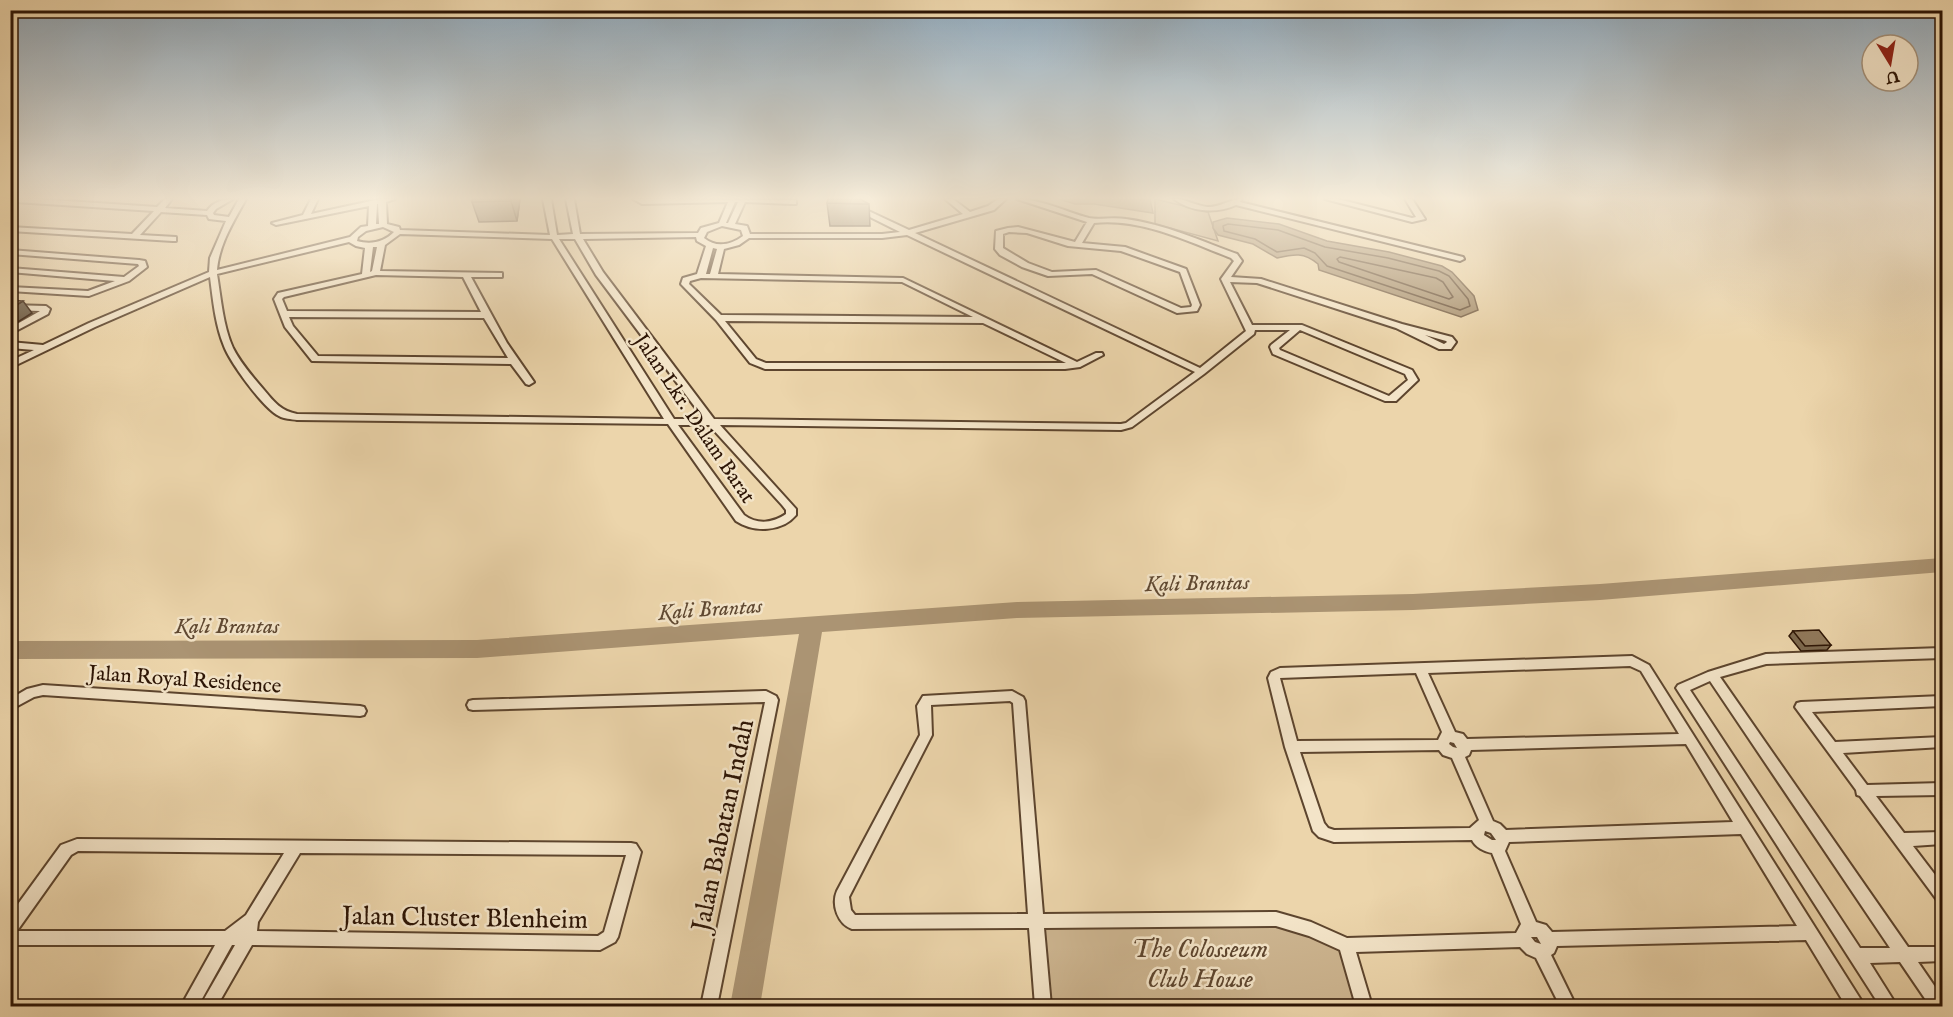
<svg xmlns="http://www.w3.org/2000/svg" width="1953" height="1017" viewBox="0 0 1953 1017" font-family="'IM FELL English',serif">
<style>
.green{fill:#ccb48f;stroke:#7c644a;stroke-width:1.5}
.water{fill:#ab9473;stroke:#796147;stroke-width:1.5}
.lines{fill:none;stroke-linecap:round;stroke-linejoin:round}
.shore{stroke:#6c543c;stroke-width:1.5}
.river{fill:#ab9473;fill-rule:evenodd}
.minor-casing{stroke:#5d452e;stroke-width:4}
.minor{fill:#f3e4c8;fill-rule:evenodd}
.wall{fill:#7c684e;stroke:#2d1505;stroke-width:1.5}
.shaded-wall{fill:#655540;stroke:#2d1505;stroke-width:1.5}
.building{fill:#90795b;stroke:#2d1505;stroke-width:1.5}
.labels{text-anchor:middle;stroke-width:5;stroke-linejoin:round;paint-order:stroke}
.street-label{font-size:21px;fill:#2d1505;stroke:#f3e4c8}
.water-label{font-size:22px;font-style:italic;fill:#5f4831;stroke:#f3e4c8}
.near-street-label{font-size:26px;fill:#2d1505;stroke:#f3e4c8}
.near-park-label{font-size:26px;font-style:italic;fill:#5d452e;stroke:#f3e4c8}
</style>
<rect width="100%" height="100%" fill="#ecd5ab"/>
<filter id="stains"><feTurbulence type="fractalNoise" baseFrequency=".00333" numOctaves="4"/><feColorMatrix values="0 0 0 0 .2 0 0 0 0 .09 0 0 0 0 .02 0 0 0 .5 -.17"/></filter>
<radialGradient id="worn" r=".72"><stop offset=".6" stop-color="#630" stop-opacity="0"/><stop offset="1" stop-color="#630" stop-opacity=".3"/></radialGradient>
<path class="green" d="M1155,199L1208,212L1218,241L1155,224Z
M1276,919L1346,945L1364,1006H1043L1037,920Z"/>
<path class="water" d="M1059,199H1150L1153,213L1094,204H1075Z
M1227,218L1279,224L1327,241L1389,252L1442,266L1452,272L1474,296L1478,310L1461,317L1319,270L1318,264C1304,252 1294,254 1277,258L1253,244L1218,235L1213,228V222Z"/>
<g class="lines">
<path class="shore" d="M1228,224L1278,230L1325,247L1388,258L1439,271L1449,276L1468,299L1470,306L1460,310L1327,266L1315,253L1304,248L1277,252L1255,239L1224,231L1223,226Z
M1340,257L1436,278L1443,282L1453,297L1449,299L1339,262L1337,259Z"/>
<path class="river" d="M1942,558V572L1600,600L1413,610L1017,618L822,632L760,1006H730L799,634L477,658L10,659V641L477,640L1017,602L1413,594L1600,584Z"/>
<g class="minor-casing">
<path id="minor" d="M13,199H38L157,207L165,199H172L165,208L207,211C213,202 223,199 233,199L216,209L213,213L214,215L229,217L239,199H246C234,221 219,244 217,270L350,237L361,227L368,226L369,206L276,225L272,223L303,215L311,199H318L311,214L380,199H395L386,202L387,224L399,227L400,230L550,235L543,199H551L557,235L573,234L566,199H574L580,234L698,233L701,228L719,223L728,202L642,204L633,199L796,200V204H793L745,202L735,224L747,226L750,234H882L900,232L834,199H843L909,230L963,214L945,199H953L970,212L988,206L998,199H1006L994,210L915,233L1200,368L1246,331L1221,279L1234,261L1231,258C1187,241 1141,218 1094,223L1082,243L1125,247L1186,269L1200,305L1197,311L1177,313L1092,274L1048,276L1022,267L1000,255L995,249L996,231L1008,228L1018,227L1075,242L1087,222L1017,199C1042,199 1065,212 1089,218C1098,220 1114,217 1126,219C1164,224 1201,241 1237,254L1242,261L1231,277L1261,279L1402,324L1452,337L1456,342L1451,349H1439L1396,328L1257,283L1230,282L1252,325H1302L1412,370L1418,380L1396,401H1385L1273,354L1270,347L1271,345L1290,330H1255L1254,334L1204,374L1132,427L1121,430L720,425L796,509V515C782,532 754,533 736,521L668,424L297,420C291,419 284,419 279,416C263,408 230,362 224,346C215,324 213,300 210,277L95,327L10,368V361L34,350L10,348V342L43,345L89,323L209,272L210,258L226,221L209,219L207,215L161,212L140,235L176,237V241H173L10,231V227L132,234L154,211L16,202ZM735,202H738L728,223H726ZM377,204H378L379,224H376ZM722,226L741,230L743,236C731,245 716,248 704,238L707,232ZM383,227L394,232C384,242 371,245 357,241L358,237L366,231ZM1009,232L1027,233L1068,246L1121,251L1180,272L1192,305L1191,307L1181,308L1096,270L1052,272L1028,263L1003,248V234ZM400,234L552,239L664,419L297,414C281,411 274,402 264,390C253,377 241,364 233,348C223,326 221,298 217,274L349,242L356,246L365,248L362,274L278,293L274,299L285,327L312,361L511,364L526,384L529,385L534,382L507,343L471,277H502V273L380,271L385,245ZM907,235L1195,372L1126,423L1121,424L714,419L603,272L583,239L696,237L697,241L706,246L697,274L683,278L681,284L716,320L750,363L765,369H1065L1080,367L1103,355L1102,353H1096L1077,362L903,278L718,274L724,249L739,245L749,238H882ZM559,239H575L596,275L704,419H674ZM373,247H377L372,271L370,272ZM713,248L717,249L710,274H706ZM376,275L463,277L481,312L287,311L282,299L284,297ZM701,278L902,282L973,317L721,315L689,284L690,281ZM289,317L484,318L508,358L318,356L293,326ZM725,321L983,323L1066,363H766L756,359ZM1300,330L1405,374L1408,380L1389,396L1280,350L1279,348ZM1425,335L1446,341L1447,342L1444,344ZM678,425H709L782,505L786,510V514C773,523 757,525 744,515Z
M1174,199C1186,199 1196,206 1208,207C1221,207 1230,199 1242,199L1240,202L1463,257L1464,259L1460,261L1236,205C1216,214 1191,212 1174,199Z
M1325,199H1338L1412,218L1416,217L1405,199H1412L1425,219L1412,222Z
M10,250L139,260L145,261L147,267L129,281L89,296L10,291V287L88,291L115,281L10,272V268L124,277L139,266L138,264L10,254Z
M10,305L46,306L50,309L48,314L10,334V328L40,311L10,310Z
M1942,648V658L1766,664L1720,677L1908,947H1942V961L1918,962L1942,997V1006H1930L1900,962L1870,963L1897,1006H1880L1676,688L1678,685L1708,672L1766,654ZM1710,681L1890,948H1860L1690,690Z
M1632,656L1649,665L1861,1000L1863,1006H1846L1806,940L1557,946L1554,953L1551,955L1576,1006H1560L1536,958L1527,954L1520,947L1356,952L1372,1006H1356L1340,950L1309,936L1276,926L1044,928L1051,1006H1035L1029,928L852,929C838,924 831,905 837,891L920,735L917,706L923,696L1012,691L1023,697L1025,701L1043,914L1276,912L1311,922L1347,938L1516,933L1521,924L1492,853C1485,852 1475,847 1472,840L1334,842L1319,837L1313,831L1285,747L1268,678L1271,672L1280,668ZM1630,666L1641,671L1679,734L1467,739L1463,734L1455,732L1428,673ZM1416,673L1442,732L1438,740L1297,741L1280,678ZM1010,701L1013,703L1028,914L855,915L851,910L849,897L932,735L931,705ZM1450,742L1454,743L1457,748L1453,747L1449,744ZM1686,744L1733,822L1506,830L1500,824L1493,821L1465,757L1469,755L1471,750ZM1439,750L1443,755L1452,758L1479,820L1470,828L1334,830L1328,828L1324,823L1300,752ZM1485,831L1491,833L1496,840H1492L1484,835ZM1741,834L1797,926L1552,932L1546,925L1536,922L1505,851L1509,842ZM1531,937H1537L1541,944L1535,942Z
M43,685L360,706L364,707L366,711L364,715L360,716L43,695L34,697L10,710V699L27,689Z
M766,691L776,696L778,700L717,1006H701L765,702L473,710L469,709L467,705L469,701L473,700Z
M1942,696V706L1812,712L1835,742L1942,737V747L1843,753L1867,785L1942,783V795L1876,796L1904,833L1942,832V844L1913,846L1942,884V902L1937,900L1860,796L1857,795L1856,790L1795,707L1797,703L1801,702Z
M77,839L631,843L636,844L641,852L618,937L615,942L600,950L252,945L217,1006H200L235,945H232L198,1006H181L215,945H10V915L61,845ZM78,851L284,853L246,915L225,931H17L71,855ZM300,853L626,855L604,932L598,936L257,931L258,922Z"/>
</g>
<use href="#minor" class="minor"/>
</g>
<path class="wall" d="M520,199L517,221L479,222L472,202Z
M827,203L869,204L870,226H830Z
M1793,631L1831,645L1827,650L1801,651L1789,636Z"/>
<path class="shaded-wall" d="M511,199H520L517,221L511,201Z
M23,301L32,313L10,327V309Z"/>
<path class="building" d="M472,199H511V201L472,202Z
M828,199H860L869,204L827,203Z
M10,300L23,301L10,309Z
M1819,630L1831,645L1805,646L1793,631Z"/>
<linearGradient id="sky" x2="0" y2="1"><stop stop-color="#8fa7b9"/><stop offset="0.58" stop-color="#f6ecd9"/><stop offset="1" stop-color="#f6ecd9" stop-opacity="0"/></linearGradient>
<rect width="1953" height="342" fill="url(#sky)"/>
<g class="labels">
<g class="street-label">
<text transform="translate(695 418) rotate(56)" y="7">Jalan Lkr. Dalam Barat</text>
<text transform="translate(185 679) rotate(4)" y="7">Jalan Royal Residence</text>
</g>
<g class="water-label">
<text transform="translate(1197 582) rotate(-1)" y="8">Kali Brantas</text>
<text transform="translate(710 608) rotate(-4)" y="8">Kali Brantas</text>
<text x="227" y="633">Kali Brantas</text>
</g>
<g class="near-street-label">
<text transform="translate(722 825) rotate(-78)" y="9">Jalan Babatan Indah</text>
<text transform="translate(465 917) rotate(1)" y="9">Jalan Cluster Blenheim</text>
</g>
<g class="near-park-label">
<text x="1200" y="957">The Colosseum<tspan x="1200" dy="30">Club House</tspan></text>
</g>
</g>
<rect width="1953" height="1017" fill="none" stroke="#ecd5ab" stroke-width="36"/>
<rect x="12" y="12" width="1929" height="993" fill="none" stroke="#2d1505" stroke-width="3"/>
<rect x="18" y="18" width="1917" height="981" fill="none" stroke="#2d1505" stroke-width="1.5"/>
<g transform="translate(1890 63) rotate(169)"><circle r="28" fill="#f3e4c8" stroke="#a4917a" stroke-width="1.5"/>
<path d="M0-4.5L10 22L0 15L-10 22Z" fill="#8f2418"/>
<text y="-9" font-size="16" font-weight="bold" text-anchor="middle" fill="#2d1505">U</text>
</g>
<rect width="100%" height="100%" filter="url(#stains)"/>
<rect width="100%" height="100%" fill="url(#worn)"/>
</svg>
